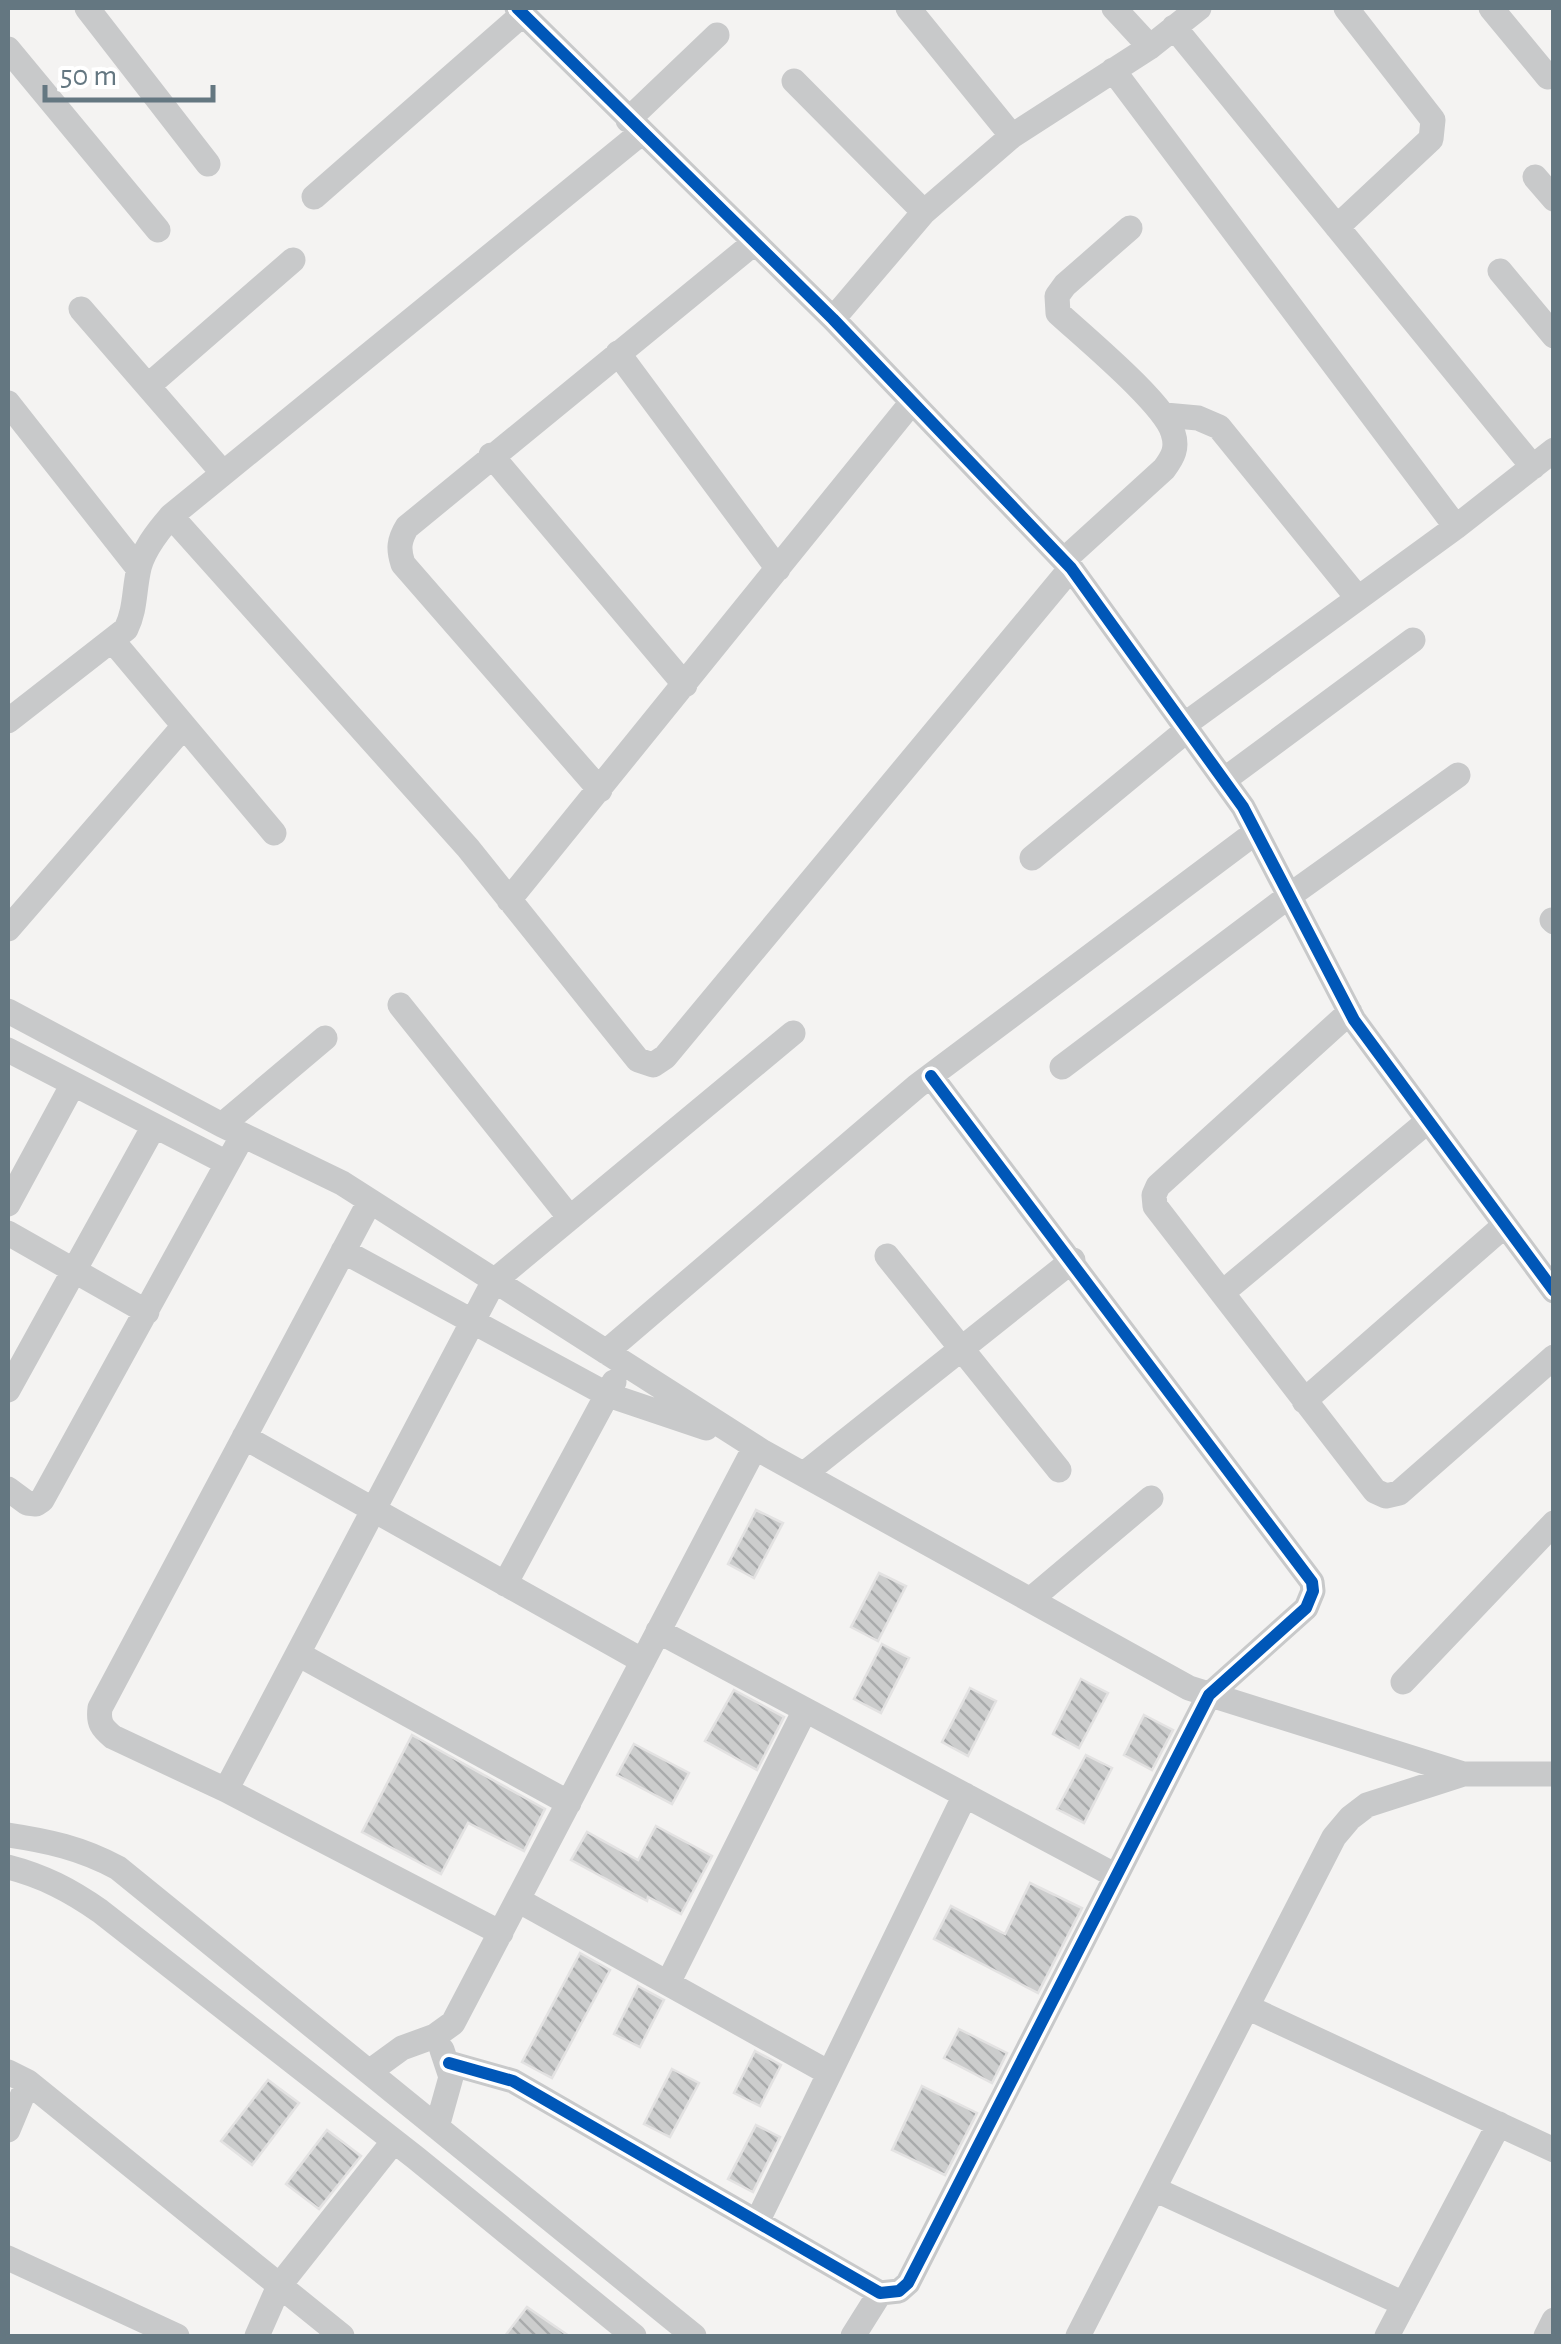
<svg xmlns="http://www.w3.org/2000/svg" width="1561" height="2344" viewBox="0 0 1561 2344" font-family="'Alegreya Sans',sans-serif">
<style>
.building{fill:url(#building-back-hatch);stroke:#e3e2e2;stroke-width:2.5}
.lines{fill:none;stroke-linecap:round;stroke-linejoin:round}
.minor{stroke:#c8c9ca;stroke-width:25}
.cycleway-casing{stroke:#fff;stroke-width:19}
.cycleway{stroke:#0057b8;stroke-width:12}
</style>
<defs>
<pattern id="building-back-hatch" width="6" height="6" patternUnits="userSpaceOnUse" patternTransform="scale(2.5)"><rect width="6" height="6" fill="#cccdcd"/><path d="M-1 5l2 2M0 0l6 6M5-1l2 2" fill="none" stroke="#a9abac"/></pattern>
</defs>
<rect width="100%" height="100%" fill="#f4f3f2"/>
<path class="building" d="M756,1510L783,1523L754,1578L728,1564Z
M879,1573L906,1586L878,1641L851,1627Z
M882,1644L909,1658L881,1713L854,1699Z
M1081,1679L1108,1693L1079,1748L1053,1734Z
M970,1688L996,1701L968,1756L942,1742Z
M734,1690L784,1717L757,1770L705,1741Z
M1144,1715L1173,1730L1152,1770L1124,1755Z
M412,1735L545,1809L524,1851L468,1823L441,1874L362,1832Z
M634,1744L689,1773L672,1804L617,1775Z
M1086,1755L1112,1768L1084,1823L1057,1809Z
M656,1826L712,1856L681,1914L648,1897L647,1901L571,1860L587,1832L638,1860Z
M1030,1883L1082,1908L1038,1993L934,1939L951,1906L1005,1934Z
M580,1953L610,1970L552,2078L522,2062Z
M638,1986L664,2000L640,2047L614,2034Z
M959,2029L1007,2053L992,2083L944,2058Z
M755,2051L781,2065L760,2106L734,2093Z
M672,2069L699,2083L670,2137L644,2124Z
M268,2080L299,2103L252,2165L221,2141Z
M922,2086L977,2113L945,2175L892,2150Z
M756,2125L780,2137L753,2192L728,2179Z
M327,2130L361,2156L319,2209L286,2184Z
M527,2307L569,2336H505Z"/>
<g class="lines">
<path class="minor" d="M87,8L208,164
M517,8L833,319L1071,568L1243,807L1354,1020L1554,1291
M908,8L1012,136
M1114,8L1150,47
M1491,8L1548,77
M1174,27L1533,467
M8,49L158,230
M1113,70L1456,527
M794,81L924,212
M628,120L717,35
M1535,177L1554,199
M314,197L523,14
M1337,227L1431,139L1433,120L1346,8
M1500,271L1554,336
M81,309L223,473
M833,319L924,212L1012,136L1150,47L1199,8
M618,353L778,569
M148,386L293,260
M8,403L138,568
M1165,415L1198,418L1219,427L1357,597
M491,455L685,685
M171,516L468,848L638,1060L653,1065L665,1057L1071,568
M1064,560L1164,469C1173,457 1178,448 1173,433C1165,404 1084,337 1058,313L1057,296L1065,285L1130,228
M112,640L274,833
M8,721L126,629C135,611 134,593 138,573C141,552 158,531 171,516L641,133
M1184,725L1456,527L1554,450
M1224,780L1413,640
M600,790L403,564C398,549 399,540 407,527L754,243
M1032,858L1187,730
M509,900L912,402
M1552,920L1554,922
M8,929L184,726
M400,1005L570,1218
M8,1011L222,1125L342,1183L763,1452L1189,1688L1463,1774
M1350,1012L1158,1186L1154,1195L1155,1206L1375,1491L1386,1496L1399,1493L1554,1357
M8,1050L227,1163
M1062,1067L1289,896L1458,775
M222,1125L325,1038
M370,1201L100,1708C98,1723 102,1728 113,1737L226,1790L501,1933
M8,1204L73,1084
M8,1233L147,1312
M343,1251L608,1395L706,1428
M887,1256L1059,1470
M1222,1293L1428,1121
M606,1352L917,1086L1256,832
M8,1390L154,1126
M1304,1401L1505,1225
M244,1437L643,1661
M804,1474L1073,1260
M8,1489L27,1503L36,1504L42,1500L243,1135
M505,1584L614,1382
M1030,1600L1151,1498
M658,1631L1116,1876
M298,1654L569,1803
M1403,1682L1554,1523
M226,1790L494,1281L793,1033
M8,1835C48,1841 81,1848 118,1868L694,2336
M8,1867C43,1876 70,1890 100,1911L416,2158L634,2336
M518,1900L829,2073
M668,1983L805,1710
M1247,2007L1554,2150
M449,2063L513,2081L880,2293L899,2291L908,2283L1209,1695L1306,1608L1313,1591L1312,1582L931,1076
M8,2072L28,2082L342,2336
M369,2072L402,2048L435,2036L453,2023L755,1447
M437,2127L451,2077L442,2050
M8,2130L28,2082
M1154,2189L1404,2304
M757,2222L965,1795
M8,2258L177,2336
M257,2336L279,2286L394,2141
M853,2336L880,2293
M1078,2336L1334,1837L1350,1818L1367,1805L1463,1774H1554
M1387,2336L1499,2124
M1546,2336L1554,2320"/>
<g class="cycleway-casing">
<path id="cycleway" d="M517,8L833,319L1071,568L1243,807L1354,1020L1554,1291
M449,2063L513,2081L880,2293L899,2291L908,2283L1209,1695L1306,1608L1313,1591L1312,1582L931,1076"/>
</g>
<use href="#cycleway" class="cycleway"/>
</g>
<rect width="1561" height="2344" fill="none" stroke="#647781" stroke-width="20"/>
<path d="M45 85v15h168v-15" fill="none" stroke="#647781" stroke-width="5"/>
<text x="60" y="85" font-size="30" fill="#647781" stroke="#ffffff" stroke-width="8" paint-order="stroke">50 m</text>
</svg>
